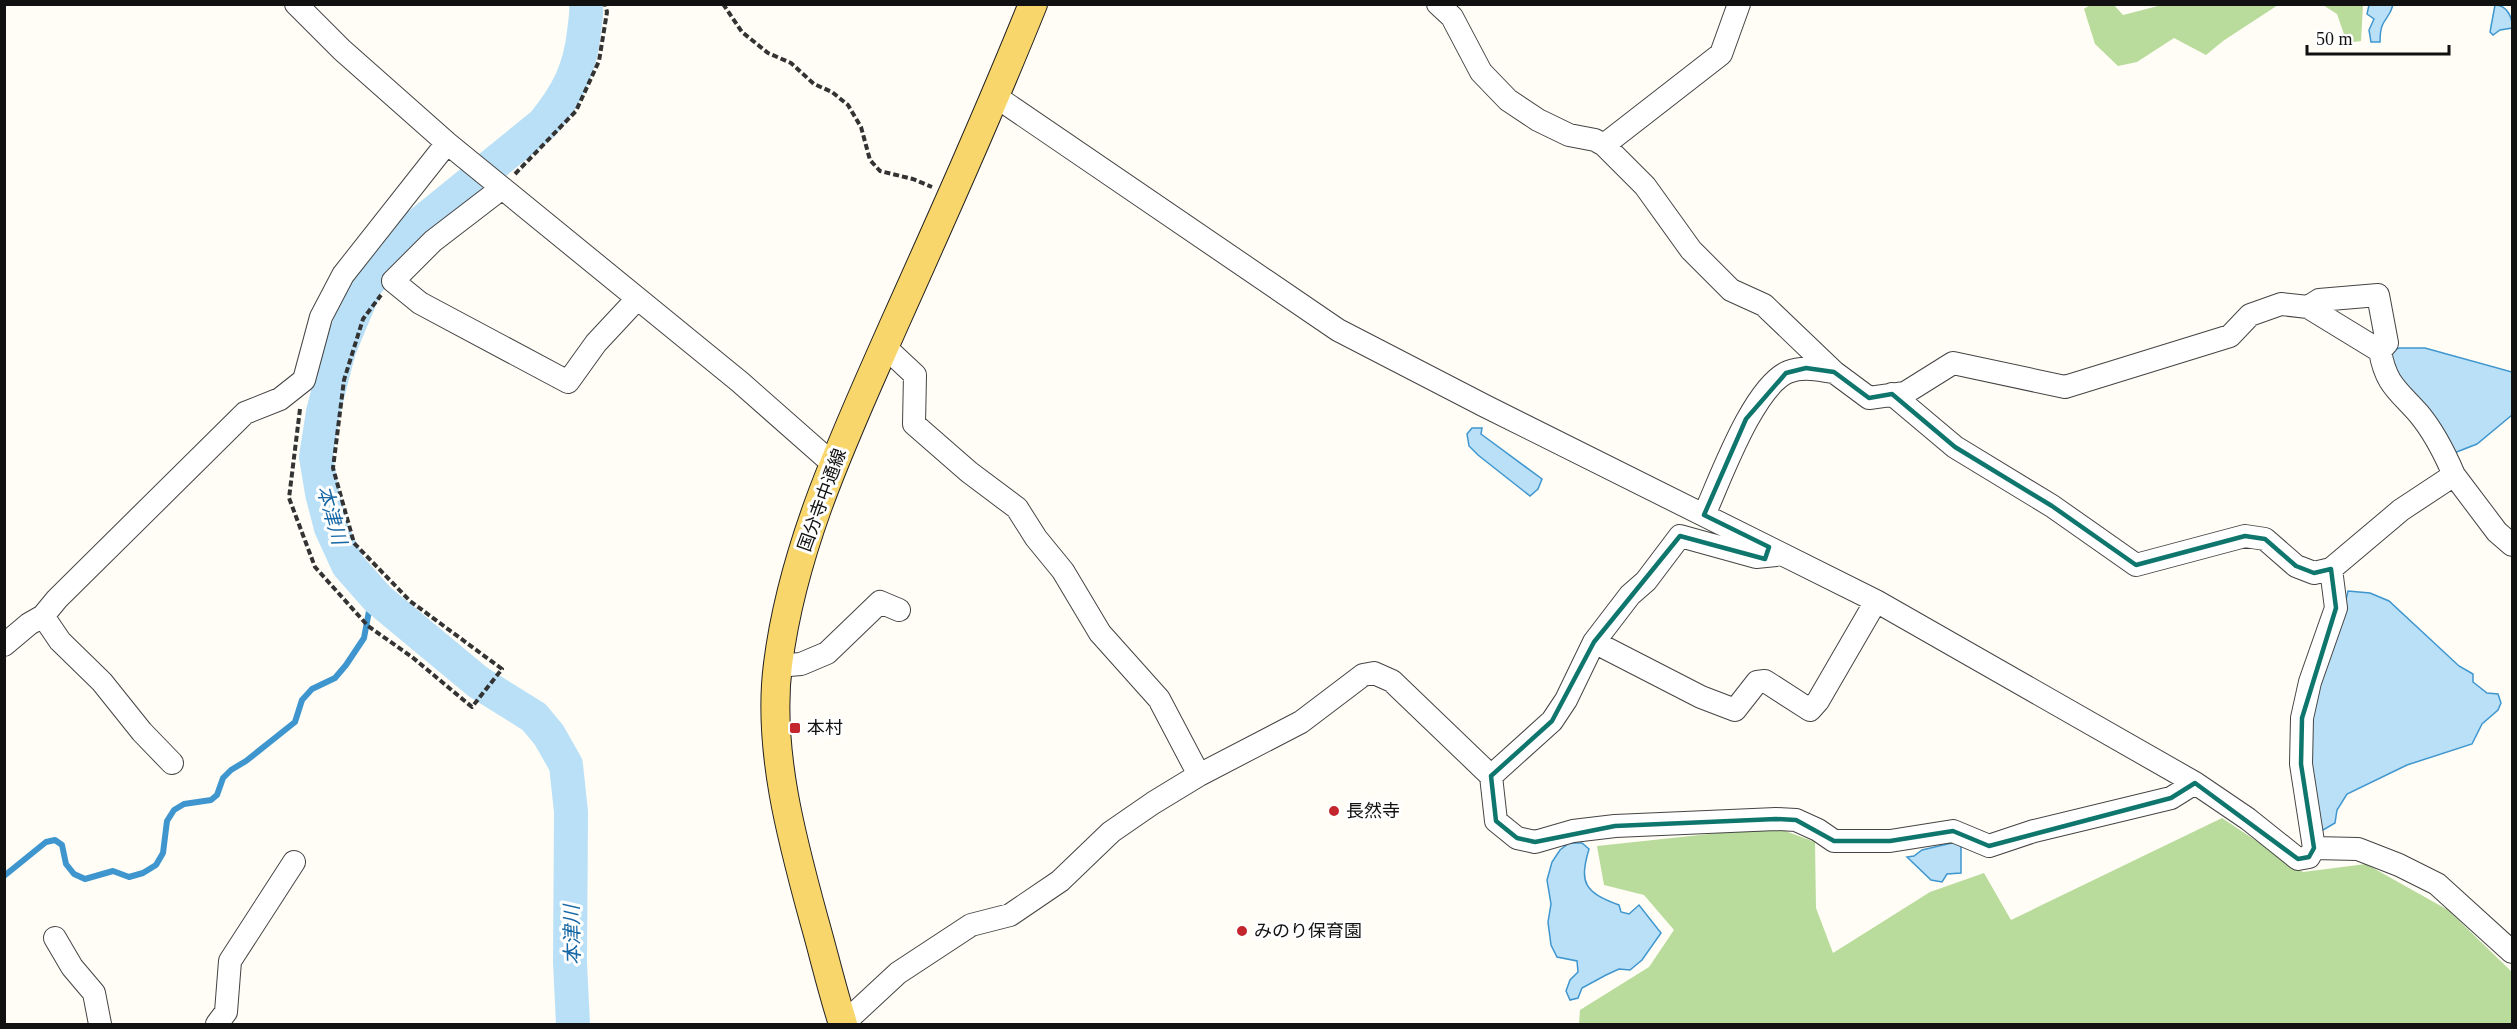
<svg xmlns="http://www.w3.org/2000/svg" width="2517" height="1029" viewBox="0 0 2517 1029" font-family="'Times New Roman','Noto Sans JP',serif">
<style>
.forest{fill:#b9dc9c}
.water{fill:#b9e0f7;stroke:#3f96cf;stroke-width:1.5}
.lines{fill:none;stroke-linecap:round;stroke-linejoin:round}
.stream{stroke:#3f96cf;stroke-width:6}
.river{stroke:#b9e0f7;stroke-width:34}
.minor-casing{stroke:#444;stroke-width:24}
.major-casing{stroke:#222;stroke-width:30}
.path{stroke:#333;stroke-width:4;stroke-dasharray:6 3;stroke-linecap:butt}
.minor{stroke:#fff;stroke-width:22}
.major{stroke:#f9d66b;stroke-width:28}
.marked{fill:none;stroke:#0f766e;stroke-width:4.5;stroke-linejoin:round}
.poi-dot{fill:#c4262e;stroke:#fff;stroke-width:2}
.labels{text-anchor:middle;stroke-width:6;stroke-linejoin:round;paint-order:stroke}
.street-label{font-size:18px;fill:#111;stroke:#fff}
.poi-label{font-size:18px;fill:#111;stroke:#fff;text-anchor:start}
.water-label{font-size:20px;font-style:italic;fill:#1768a6;stroke:#fff}
</style>
<rect width="100%" height="100%" fill="#fffdf5"/>
<path class="forest" d="M2090,5H2114L2123,15L2162,5H2278L2223,41L2206,55L2174,38L2137,62L2118,66L2095,44L2084,9Z
M2323,5H2363L2361,41L2347,43L2337,14Z
M2222,818L2303,872L2366,864L2448,910L2512,972V1024H1579L1580,1010L1649,967L1674,930L1644,895L1604,885L1597,846L1775,827L1815,842L1816,908L1833,953L1930,892L1984,873L2011,920Z"/>
<path class="water" d="M2369,5H2393C2388,23 2380,17 2380,42H2371L2369,30L2374,19L2367,14Z
M2495,5C2507,5 2513,18 2512,28L2500,30L2493,35L2490,32Z
M2399,348H2425L2512,372V415L2477,444L2454,453L2396,378L2388,353Z
M1472,428H1482L1481,434L1542,479L1538,489L1530,496L1478,455L1469,446L1467,434Z
M2348,591L2370,593L2389,601L2459,666L2473,674V682L2487,693L2498,694L2501,703L2498,710L2482,724L2472,744L2407,765L2347,794L2337,810L2335,823L2318,833L2312,790L2310,718L2318,684L2339,629Z
M1956,842L1961,846V873L1947,874L1942,882L1931,880L1907,857L1914,856L1922,850Z
M1569,843H1582L1589,849C1579,883 1584,892 1619,905L1621,912L1629,914L1639,905L1661,933L1642,960L1630,970L1619,969L1606,975L1582,988L1578,998L1570,1000L1566,991L1570,980L1578,972L1577,961L1557,957L1551,945L1548,922L1551,904L1547,880L1552,862L1560,850Z"/>
<g class="lines">
<path class="stream" d="M4,876L46,842L55,840L62,845L66,864L74,874L85,879L113,871L129,877L143,873L156,865L163,853L167,821L174,810L184,804L211,800L217,795L223,778L231,770L246,761L295,722L302,700L312,689L335,678L346,665L364,638L369,611L378,599"/>
<path class="river" d="M573,1024L570,963L571,812L566,765L549,735L534,717L478,682L378,599L348,565L331,528L322,493L316,457L323,412L339,350L366,285L400,240L543,124C567,95 580,70 584,32C585,23 587,14 586,4"/>
<g class="minor-casing">
<path id="minor" d="M296,4L342,50L447,143L740,382L833,464
M1438,4L1452,17L1481,72L1508,100L1538,120L1569,135L1595,140L1604,145L1721,54L1739,4
M995,96L1338,330L1485,406L1876,601L2195,783L2248,819L2298,859L2309,857L2314,848L2358,849L2399,865L2437,884L2512,952
M1604,145L1645,186L1691,250L1731,290L1764,305L1834,372L1869,398L1905,393L1953,363L2065,387L2230,336L2250,315L2281,304L2308,307L2319,300L2378,295L2387,343L2380,351L2308,307
M502,188L433,241L393,281L420,303L568,382L596,343L637,299
M885,347L915,375L914,424L969,472L1017,508L1036,538L1063,571L1100,633L1159,699L1199,775
M1892,394L1955,447L2052,506L2136,565L2245,536L2265,539L2296,566L2314,573L2331,569L2336,608L2310,682L2302,718L2301,764L2314,848
M2454,475L2497,532L2512,545
M1704,515C1720,480 1753,387 1788,372C1804,366 1818,370 1834,372
M2331,569L2401,510L2454,475C2445,454 2434,432 2419,414C2398,390 2386,385 2380,351
M1594,642L1701,697L1735,710L1757,682L1765,681L1810,710L1818,701L1876,601
M4,645L29,624L43,616
M777,666L801,664L827,653L880,602L899,610
M172,763L142,732L102,682L60,641L43,616L57,599L245,413L280,399L304,380L321,317L343,275L447,143
M1491,776L1496,821L1517,838L1535,842L1573,831L1615,826L1776,819L1796,820L1818,830L1834,841H1890L1953,831L1989,846L2034,831L2171,798L2195,783
M55,938L72,967L94,993L100,1024
M217,1024L226,1012L230,961L294,862
M843,1024L898,973L971,925L1010,915L1060,881L1111,832L1153,803L1199,775L1301,722L1363,675L1374,673L1392,681L1491,776L1552,721L1566,700L1594,642L1630,595L1646,581L1680,536L1756,557L1776,555"/>
</g>
<g class="major-casing">
<path id="major" d="M843,1024C832,990 824,955 814,920C792,840 767,748 778,664C793,545 845,436 893,327C941,220 989,113 1033,4"/>
</g>
<path class="path" d="M723,4L742,32L768,53L791,63L814,84L832,92L848,105L861,127L870,160L880,171L913,179L932,187
M515,174L576,111L599,61L607,12L605,4
M300,409L289,498L315,567L368,626L412,657L472,707L502,669L410,601L354,543L333,468L344,380L363,319L381,295"/>
<use href="#minor" class="minor"/>
<use href="#major" class="major"/>
</g>
<path class="marked" d="M1806,368L1834,372L1869,398L1892,394L1955,447L2052,506L2136,565L2245,536L2265,539L2296,566L2314,573L2331,569L2336,608L2302,718L2301,764L2314,848L2309,857L2298,859L2195,783L2171,798L1989,846L1953,831L1890,841H1834L1796,820L1776,819L1615,826L1535,842L1517,838L1496,821L1491,776L1552,721L1594,642L1680,536L1765,559L1769,547L1704,515L1746,419L1786,373Z"/>
<g class="poi-dot">
<rect x="789" y="722" width="12" height="12" rx="3"/>
<circle cx="1334" cy="811" r="6"/>
<circle cx="1242" cy="931" r="6"/>
</g>
<g class="labels">
<g class="street-label">
<text transform="translate(822 500) rotate(-70)" y="6">国分寺中通線</text>
</g>
<g class="poi-label">
<text x="807" y="734">本村</text>
<text x="1346" y="817">長然寺</text>
<text x="1254" y="937">みのり保育園</text>
</g>
<g class="water-label">
<text transform="translate(332 515) rotate(74)" y="7">本津川</text>
<text transform="translate(572 935) rotate(-91)" y="7">本津川</text>
</g>
</g>
<rect width="2517" height="1029" fill="none" stroke="#111111" stroke-width="12"/>
<path d="M2307 45v9h142v-9" fill="none" stroke="#111111" stroke-width="3"/>
<text x="2316" y="45" font-size="18" fill="#111111" stroke="#ffffff" stroke-width="4.5" paint-order="stroke">50 m</text>
</svg>
